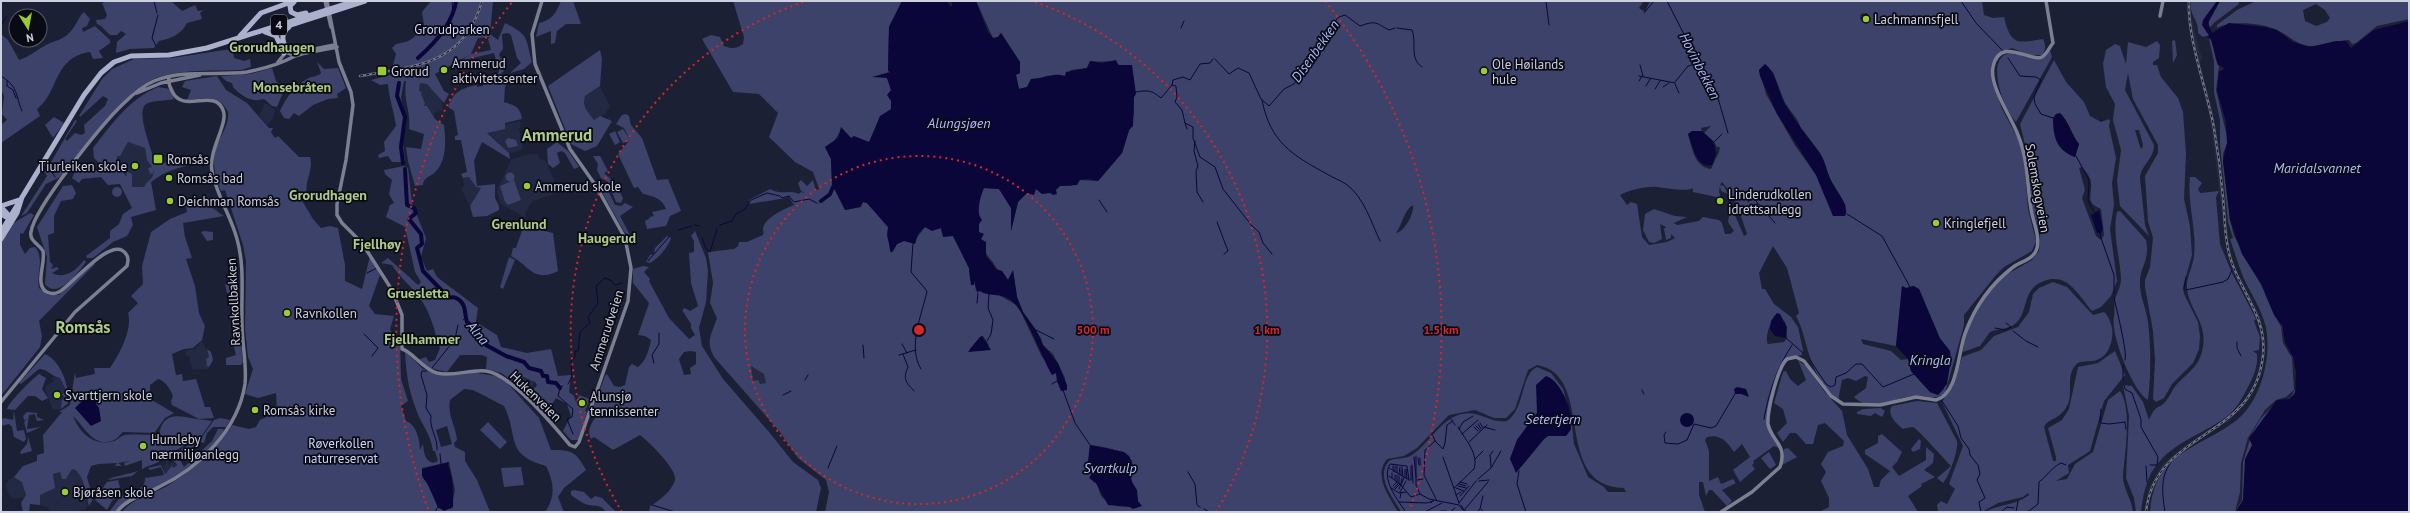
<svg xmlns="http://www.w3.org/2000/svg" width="2410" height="513" viewBox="0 0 2410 513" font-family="'PT Sans',sans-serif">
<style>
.built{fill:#232843}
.green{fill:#3c4269;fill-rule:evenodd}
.water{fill:#0b063a}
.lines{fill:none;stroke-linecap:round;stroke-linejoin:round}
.stream{stroke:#0b063a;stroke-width:1}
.river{stroke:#0b063a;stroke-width:4}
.secondary{stroke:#7c7f91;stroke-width:3.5}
.highway{stroke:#abb1cd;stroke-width:5}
.rail-casing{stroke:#6d7183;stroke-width:2.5}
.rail{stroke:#090a14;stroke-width:1;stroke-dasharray:3;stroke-linecap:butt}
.ring{fill:none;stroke:#d62828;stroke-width:2;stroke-dasharray:2 4}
.poi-dot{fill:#9bcb33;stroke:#090a14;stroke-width:1.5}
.labels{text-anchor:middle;stroke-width:3.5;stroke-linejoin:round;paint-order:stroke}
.shield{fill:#090a14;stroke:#9295a2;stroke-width:1}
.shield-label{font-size:12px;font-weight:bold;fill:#cdd0df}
.poi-label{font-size:13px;fill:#cdd0df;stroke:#090a14;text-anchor:start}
.park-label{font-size:13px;fill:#cdd5f8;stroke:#090a14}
.street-label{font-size:13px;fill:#cdd0df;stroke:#090a14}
.neighbourhood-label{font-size:14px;font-weight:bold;fill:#afcb84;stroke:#090a14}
.water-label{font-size:14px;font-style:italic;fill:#adbaff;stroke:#090a14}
.district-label{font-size:17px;font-weight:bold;fill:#afcb84;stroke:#090a14}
.centre{fill:#d62828;stroke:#090a14;stroke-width:2}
.ring-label{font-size:12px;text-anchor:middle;font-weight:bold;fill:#d62828;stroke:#090a14;stroke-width:3.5;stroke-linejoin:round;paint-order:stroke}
</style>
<rect width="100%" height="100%" fill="#1c2035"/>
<path class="built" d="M2187,1H2191V15L2202,60L2200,61L2214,118L2230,250L2235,267L2261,318L2264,335L2265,356L2261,375L2248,401L2229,421L2181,450L2167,463L2157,479L2150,496L2147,512H2144L2149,487L2161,466L2181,448L2220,424L2240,407L2255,382L2262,356V335L2258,319L2232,269L2227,251L2210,119L2189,27Z
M421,82L427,84L441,97L443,110L434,113L435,119L427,106H424L425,102L418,87Z
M600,86L610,107L605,114L594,120L587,114L584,99L586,95Z
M263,104H267L275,110L273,119L268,123L269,127L259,115L264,105Z
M520,121L521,127L519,128L523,150L509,153L487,132L501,125Z
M128,142L145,148L147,160L152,165L153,176L144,187L132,188L131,178L127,177L117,165V156H120Z
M528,154H538L540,159L545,160L556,184L557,193L533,201L526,211L525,218L500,203L497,190L511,160Z
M469,177L476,187L482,188L470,206L461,189L464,185L463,178Z
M214,196L218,200L216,201L218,206L217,208L220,216L204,200Z
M202,341L211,360L208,369L192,370L189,356H186L185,351L195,349Z
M754,366L765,374L766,383L762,384L753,381L750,367Z
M517,374L535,382L532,387L529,384L522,391L511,380Z
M52,377L60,378L66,391L68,404L59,410L53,409L45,390L47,385L54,382Z
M168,461L169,465L173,462L177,465L174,468L172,466L165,474L163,466Z
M72,469L79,473L85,485L88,506L86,509L71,512H50L47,507L40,505V495L48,489L53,474L60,472L62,479H66Z
M20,471L27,497L13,499L8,494L6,483Z"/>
<path class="green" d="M107,1H171L182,11L195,5L198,11L204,10L200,13L202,19L187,23C182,34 170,39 159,41L154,48L130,49L116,53L117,42L126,34L121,31L117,35H110L101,26L97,24L96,20L105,19L107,15L102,3Z
M431,1H493L490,34L498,40L505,23C530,36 525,37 532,62L524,69L510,73L521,63L517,58L511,35L508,33L502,34L503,49L499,54L500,58L505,57L506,63L503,72L501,73L502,75L480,79L498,74L499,70L494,53L460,61L471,54L491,50L488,39L490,37L478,38L471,54L435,74L444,91L449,94L444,103L427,84L420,83L419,90L422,93L421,94L425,103L424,106H427L435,119L444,125C446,141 447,163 433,174C428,177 423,179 423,185L415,186L408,161L406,147L421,149L424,134L409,129C411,110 403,102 406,81H404L401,98L406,125L403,141L405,162H392L388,156L379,158L378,155L385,151L384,142L396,126C394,111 389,99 388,84L380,85L371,80L398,73L395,65H393L396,54L392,48L396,44C414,41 413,38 424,25L422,12Z
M561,1H573L581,24H566L557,31L555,43L551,44V31L536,37L539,23C552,20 556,13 561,1Z
M733,1H902L889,27L888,71L891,72L887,78L891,90V109L869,142L851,138L842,129L832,144L825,147L831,159L832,184L845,210L861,207L863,202L867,203L888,227L890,251L893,252L897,244L904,241L913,243L925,227L932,230L941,228L942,233L953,236L969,268L970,280L974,283V280L976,290L999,295L1018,306L1042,357L1056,373L1058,383L1063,390L1065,378L1053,354L1043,345L1041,338L1023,312L1017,297L1013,271L1008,280L1002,271C995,269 996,266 992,261C975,243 976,211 983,188L999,189L1011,208V231L1018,202L1021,197L1036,188L1049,193L1060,186H1071L1079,180L1098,181L1122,153L1124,147L1134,114L1133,78C1128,74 1122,67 1117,63C1111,59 1098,63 1090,61L1087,68L1071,70L1066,76L1031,79L1027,87L1019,89L1016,75L1020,62L1001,33L998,37L993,38L976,1H1006L1009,3L1007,1H1644L1639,8L1645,12L1650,1H1982L1984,15L1993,18L2004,17C2011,46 2017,43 2043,39C2046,45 2046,50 2042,55H2029L2012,48L2000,53L1991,66L1994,85L2002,109L2019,140L2024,158L2028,209L2036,241L2032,251L2004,267L1996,275L1964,315V325L1945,393C1931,402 1927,394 1913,396C1894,398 1871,413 1854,397L1866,388L1868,377L1865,376L1856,381L1848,378L1842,380L1838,401C1827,390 1815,374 1811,360C1805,344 1804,331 1796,316L1799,313L1787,268L1773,246L1759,273L1762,289H1765L1774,304L1791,317L1798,327L1803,350L1802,355L1786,358L1779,367L1767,417L1779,448L1774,446L1753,461L1754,463L1752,465L1755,469L1740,482L1733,470L1750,457L1742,444L1734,452C1727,442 1721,434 1707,437L1705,440L1709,451V481L1718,477L1721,484L1733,479L1736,483L1722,490L1732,501L1727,506L1712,490H1709L1706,496L1703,482H1699V495L1705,512H1467L1465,509L1462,512H1401C1393,497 1375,477 1389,461C1396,457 1405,460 1412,455C1430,443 1441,418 1462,414C1479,410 1491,424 1507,421C1526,407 1520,375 1537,367L1551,373L1563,389L1571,416L1574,444L1583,465L1588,477L1604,487L1608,492H1626L1624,488C1550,486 1597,375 1537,365L1528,370L1515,409L1506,418H1494L1475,410L1449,415L1417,448L1404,456L1387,459C1373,476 1389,496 1398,512H825L829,492L826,480L798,458L780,432L714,357C705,340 712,334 717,318L710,303L713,283L708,252L734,249L738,246L739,242H747L763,235C764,233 763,231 763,229C764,217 787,208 794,205L789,197L791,195L786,198L749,204V200L770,189C783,196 789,189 799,194L801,192L806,193L801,191L798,183L801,180L807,186L813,180L816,191L819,189L813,172L795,162L769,137L778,113L759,94L733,92L702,39L711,35L720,37L724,46C732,49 736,49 743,44L744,37ZM1867,13L1869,21L1860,19L1861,14ZM1765,64L1773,72L1785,103L1798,121L1803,133L1820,153L1828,175L1846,206L1827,201L1816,175L1794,144L1766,94L1759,70ZM1711,126L1704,133L1714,142L1717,147H1720L1719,152L1711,169C1694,167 1692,147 1688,134L1692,131H1702L1701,128ZM1722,182C1735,196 1741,216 1747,234L1744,236L1731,206L1728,222L1734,231L1730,234H1725L1722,223L1719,220L1703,217L1699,221L1677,225L1674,223L1687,217L1675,216L1654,209L1645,214L1643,230L1649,242L1654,243L1662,239L1660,224L1666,227L1664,229L1666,240L1671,238V234L1675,238L1667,242L1649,245L1642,237L1637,204L1631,202L1627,205L1620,195C1630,190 1645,186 1657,187C1664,188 1689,192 1693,188V192L1721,198L1719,192L1720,186L1721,191L1728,194L1724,186L1720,185ZM1413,205C1414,214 1405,231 1396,233C1402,225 1404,210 1413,205ZM1902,286L1906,288L1914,286L1919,289L1940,338L1950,351L1944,389L1938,395L1930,392L1911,371L1908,359L1901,360L1891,351L1863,344L1861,339L1896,346ZM1775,315L1785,322L1787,338L1784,342L1768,344C1764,338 1771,321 1775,315ZM983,336L989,345L987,346L988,350H969L980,337ZM751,366L764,374L766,383L760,384L758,380L753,381ZM1537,400L1571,416V429L1566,436H1548L1544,439L1521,467L1510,459L1517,440L1537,413ZM1090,445C1101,446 1127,450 1132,462C1133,465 1130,470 1130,474C1131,484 1137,491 1138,501C1126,509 1113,508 1103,498C1099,494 1099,488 1096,483L1093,482L1091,472L1088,470Z
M2191,1H2217C2209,17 2195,19 2209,35L2203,37L2198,33C2199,19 2189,17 2191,1Z
M2220,1H2238L2239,4L2215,22L2209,28V19Z
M2256,1H2409V19L2377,26L2356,43L2352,44L2349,40C2336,40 2323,47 2310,46C2295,44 2289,35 2277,30C2262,23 2231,20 2217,28V25L2237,10ZM2316,4L2325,10L2330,18L2327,22L2316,26L2305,21L2303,10Z
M84,12L90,19L87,26L82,28L83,32L95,26L110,40V43L99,51L103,58L93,59L90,52C53,57 59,93 37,109L40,116L1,143V125L7,120L2,114L4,96L1,89V34L8,40L19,60C31,56 36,50 46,45C56,40 63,40 70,32C77,25 78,17 84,12Z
M2209,39H2211C2216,47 2213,58 2219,66L2216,90L2228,141L2223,154V163L2230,220L2234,236L2287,331L2289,342L2298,361L2300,384L2291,399L2277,405L2252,435V448L2246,461L2243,500L2235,512L2242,500L2243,462L2252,433L2261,418L2275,404L2290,398C2304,378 2294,362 2287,342C2281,325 2276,309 2265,294L2281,327L2283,343L2292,358L2294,390L2286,397L2276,400L2265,410L2248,438L2241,463L2240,492L2235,512H2150C2155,451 2199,449 2237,420C2260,401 2270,363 2267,334C2265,315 2254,299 2245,281C2239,268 2235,253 2230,239L2233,238L2228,222L2220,145V120L2214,92V61Z
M2175,40L2177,55L2173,63L2172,41Z
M2157,41L2160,45L2159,58L2153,62V65H2157L2161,77L2178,98L2183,112L2186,154L2184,199L2190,226L2192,255L2183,287L2184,294L2198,322L2200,336L2199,349L2193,363L2172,384L2164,398L2156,402L2153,399L2155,360L2153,331L2145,287V280L2150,267L2153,238L2148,221L2145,176L2158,153V145L2133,99L2128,73L2125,90L2154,145C2154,159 2141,165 2140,178L2145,225L2149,236L2120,206L2117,181L2121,150L2113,120L2115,104L2106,87L2103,64L2106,50L2115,44L2120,46L2126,64L2128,42L2146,47ZM2135,130H2139L2143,145L2142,149L2140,147Z
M231,49H233L234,58L244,61L250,59L251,67L241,70C214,71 185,69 159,77C123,89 85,148 60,177L46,184L27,213L21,216L47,176L44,171L50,164L75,120L77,121L65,139L67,141L75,133L81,135L85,133L84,125L105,106L108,99L103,96L80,117L79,116L102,79L112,69L134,59L172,58Z
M600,50L602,59L600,86L585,96C582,108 588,112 594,120L600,116L612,121L597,146L585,151L571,144L548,86Z
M2050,50L2052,57L2016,122C2005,111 1988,68 2003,56C2020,43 2033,74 2050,50Z
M2054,60L2066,82L2084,102L2090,116L2101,122L2109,119L2110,121L2109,126L2116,158L2112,183L2114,205L2110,229L2117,281L2111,296L2101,307L2092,311C2079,296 2068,272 2044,281C2038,283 2033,287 2030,292C2024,302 2025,315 2016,323C2009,330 1999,328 1990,332L1980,346L1963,352L1964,337L1984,298L2004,276L2032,260L2039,251L2040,234L2032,207L2028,157L2020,124ZM2060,113C2070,123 2071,134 2079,144L2075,157C2052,148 2054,134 2060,113ZM2082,167C2086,172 2091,177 2091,184C2092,196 2085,203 2101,209L2104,235L2101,240L2096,236L2082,198L2085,190L2079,168Z
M317,62L324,69L338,68L346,88L337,94L338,98L328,99L313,105L299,116L294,113L289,119L284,118L280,111C286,98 294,86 307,79C312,76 317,77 321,73Z
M272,68L276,81L284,90L277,107L272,106L264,99C252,103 241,96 233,87L232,83L226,81L221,76L250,74Z
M217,76L226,90L247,103L269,128H273L271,132L275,138L278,136L299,157H310C314,169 304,182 307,194L301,199L313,219L321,228L330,226L338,228L345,265V281L362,289L370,256L380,275L369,306L375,314L394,316L390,329L395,338L400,337L401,379L408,401L401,406L406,421C416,424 420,440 420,450L423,444C424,452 424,460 433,463L438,461L435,451H433C430,431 421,425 416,409C408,389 406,371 405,351L423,369L445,374L471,372L502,377L539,418L551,450C573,450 576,452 586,470L564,488L558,497L564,512H545C556,497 554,482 546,466C504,455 519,436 504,406L473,390L464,389L450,400C447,415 456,426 457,440L454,443L455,447L465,452V461L477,480L490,512H122C133,498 151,495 167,486C193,470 215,451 232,425L249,429L256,427L260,420L277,412L276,393L258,398L245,394L253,369L248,357L245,329L246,261L243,245L225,190L221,191C216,179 212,164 215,151C218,139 230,125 228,112C218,93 205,99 187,100L191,90L182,87L185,81ZM447,426L452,444L441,447L436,430ZM449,462L455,490L451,509L438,508L430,487L423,478L422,468Z
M511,78L505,87L504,102C516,106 520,107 522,119L505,123V129L487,133L509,153L510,159L482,142L474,161L477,186L495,184V198L499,206V210L487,216L473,217L470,206L481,188L476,187L469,177L463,178L461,174L467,172L461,140H455V136L458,135L454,111L448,107C453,92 462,88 477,85V87L483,86V83Z
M158,87L170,89L174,99C166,101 153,100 146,104C135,112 153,152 155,163L199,161L200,163C181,167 166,170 151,182L156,210L131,217L133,225L127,236L113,242L93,258H87L86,256L110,238V231L119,224L123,214L132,208L120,184L108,185L101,177L82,179L79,183L72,178L77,167C89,166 96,172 107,171L94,158L93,148C112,124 129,99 158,87ZM128,142L145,148L147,160L152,167L148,168L150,174L154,173L153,170C155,179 147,180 144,187H132V174L126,171L127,177L117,165V156H120Z
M626,114L629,116L631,125L642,138L657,180L668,179L681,211L670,216L666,226L647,229L645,221L650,218L649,217L654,216L652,212L666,209C662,198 653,196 643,194L638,187L634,188L618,154L629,141L623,143L617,132L623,129L630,140L624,128L616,124L622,115Z
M54,117L64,123L53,138L45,125Z
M615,131L620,142L615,145L609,134Z
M508,138L516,140L518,146L508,148L505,141Z
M557,142L569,152L579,167L574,169L565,153L561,151L557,153L560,163L553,168L548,164L547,149Z
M593,156H600L608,171L604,173L615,183L623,198L621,203L616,202L608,182L601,178L597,170L598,164Z
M404,166L408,168L412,203L426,238L421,257L427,271L433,269L437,277L478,308L476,322L497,335L501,347L527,353L551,349L558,376L571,375L569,392L574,396L576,402L579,395L590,399L585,411L587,412L578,440H571L563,431L571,416L567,404L556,398L545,415L527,397L537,385L535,382L517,374L511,380L501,373L486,369L487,357L482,355H460L447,372L430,368L418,360L426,357L429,362L435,360L440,348C435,333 431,314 422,301C413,287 400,278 392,265L381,263L388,258L418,285L421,282L415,272L405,227L386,217L390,205L394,203L389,194L392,180L385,174L384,170Z
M505.5 177a4.5 4.5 0 1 1 9 0a4.5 4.5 0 1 1-9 0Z
M2190,177H2195L2202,183L2198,189L2200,193L2219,191L2216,197L2220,244L2232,273L2256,319L2254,321L2260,337L2259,350L2253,351L2257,354C2258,366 2254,375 2249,385C2243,397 2236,410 2226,417C2205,433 2177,441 2160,461C2147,474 2143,495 2141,512H2136L2134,498L2126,478L2129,416L2123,385L2132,386L2143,402L2149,420C2157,402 2157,411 2166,401C2170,396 2172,390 2176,385C2185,375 2196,369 2201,355C2211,324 2189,312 2187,288C2186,277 2193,267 2194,256C2197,229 2187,204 2190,177Z
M514,180L521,200L508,205L505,202L500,186Z
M599,182L605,184L615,205L621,206L625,203L633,207L620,216L630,235L625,233L599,187Z
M72,185L76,193L73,199L61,201L54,216V233L48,235L50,262L53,265L51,269L57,267L59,269L52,273C64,279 75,272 84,260L86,262C78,273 57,300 45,284L47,257L37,227L63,186Z
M112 192a5 5 0 1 1 10 0a5 5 0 1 1-10 0Z
M207,197L212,208L224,216L183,223L185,237L192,258L186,259L195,286L199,313L205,326L202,340L193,348L184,349L172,354L176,375L182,374L183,381L196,379L205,407H210L214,418L199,419L172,405L171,401L173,396C170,389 166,381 158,379L150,385V399L174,413L165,418L154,433L123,432C120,434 119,437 116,439C95,451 85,427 73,416C80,434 95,447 114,441C118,440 120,436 125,435C126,434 155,435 159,435C163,410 180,416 197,419C202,420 209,420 212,421L198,441L185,445L165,457L162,451L163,457H158L162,459C156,465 145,466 143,469H142V460L125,466L124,463L130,461L118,463L122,466H115L117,463L98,464L91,466L87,477L93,499L89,506C87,497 83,470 72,469L66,479H62L60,472L53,474L55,488L40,495V505L30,504L29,512H23L21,503L26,495L22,482L14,477L23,466L37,461V455L44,453L43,435L62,412H59L70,405L75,372L76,378L95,374L94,368H110C119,355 133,329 128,313L138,303L131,296L143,284L142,266L151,232L170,219L187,212L185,200Z
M2120,211L2146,240C2150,260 2141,265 2140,280C2139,295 2146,307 2148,322C2151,347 2151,375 2148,400C2133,392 2110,334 2114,317C2115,311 2114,305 2115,299C2117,293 2121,286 2121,279C2120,255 2112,236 2117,212Z
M30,213L34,215L23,234L20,233V245L25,254L30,248L35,247C45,258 36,275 39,288L49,295H59L92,263L95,264L39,321L42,336L40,347L1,396V243L12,224Z
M525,222L536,229L553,233L558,271C533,283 530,266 511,256L513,248H516Z
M204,231L213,232V240L207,241L201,232Z
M695,231L706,258L708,271L706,302L699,328L702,346L723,379L769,432L793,462L818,480L821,488L816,512H649L650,506C659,501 672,491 675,480C678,470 648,441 640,435L613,450L594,437L591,439C587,431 590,426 595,418H605L591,413L605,376L607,374L614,386L620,387L625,385L629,367L632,364L638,367C646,361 649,350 651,340L645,336L638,335L649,303L633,283V269L643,266L649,267L644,272L650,279L649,281L669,318L689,339L695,335L691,328V324L682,310L685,308L690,311L698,306L691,283L689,253L694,252V241L691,236ZM690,351L696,352V364L690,368L691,374L684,375L679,359L684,352Z
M667,236L671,238C668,247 659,258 650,263L646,262L650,255L654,254L655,248Z
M509,257L515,260L503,289L500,287Z
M237,282L238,290L227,293L225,284Z
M2053,282L2067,287L2093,315L2104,312C2108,315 2111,323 2112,328C2114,341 2108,360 2092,361C2086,362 2079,360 2075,366C2066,377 2073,392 2068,404C2060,421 2049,417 2044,427L2053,461H2056V457L2048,428L2062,420L2069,409L2078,367L2098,363L2115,351L2125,375L2104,401L2090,451L2068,465L2069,473L2056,481L2067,479L2075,464L2093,452L2108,400L2120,391C2133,410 2124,455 2123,477C2123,488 2132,500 2133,512H1985C1999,504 2017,505 2029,495L2028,493L2023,497L1998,503L1982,512H1938L1937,505L1941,501L1947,504L1955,489L1949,484L1963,446L1942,402L1955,380L1962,357L1981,350L1994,336L2018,327L2029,312L2033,294L2039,288Z
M240,337L243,362L241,365H226V358L236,355L233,343Z
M207,349L211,352L213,360L209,367L207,366L206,359L209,357Z
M45,354C61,361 70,387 68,403L61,409L62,400L65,399L63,395L60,394H63L66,390L60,378C52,377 48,369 39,369L21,384L19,383Z
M1798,360L1808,368L1824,391L1842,411L1847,435L1868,469L1874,487H1879L1881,480L1890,471L1865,454V450L1878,443V436L1882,434L1902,452L1897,462L1892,467L1899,476L1926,460V447L1934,454L1933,463L1924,470L1935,477L1921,484L1922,486L1908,496L1918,512H1819L1829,507V498L1821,481L1826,472L1821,464L1828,452L1843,446L1844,441L1825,423L1818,425L1813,444H1806L1796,433H1790L1783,442L1777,433L1787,423L1783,409L1774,403L1783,372L1786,371L1790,379L1798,386L1806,380Z
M39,374L46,378L42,389L48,398L42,401L35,396H28L15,410L7,409C9,402 31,380 39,374Z
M1917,401L1937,403L1957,441C1959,449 1949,477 1943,483L1937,478L1951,466C1945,460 1917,428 1913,427C1910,427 1906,428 1903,429C1897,424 1886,415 1892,406Z
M1881,408L1885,411L1882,417L1875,413L1871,416L1857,414V412L1863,409Z
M14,411L17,431L24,430L26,439L24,442L14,437L12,427L9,424L1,426V420L4,418L13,420Z
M27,412L37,413V417L44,420L37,421L35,414L29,415L27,429L41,427L27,433L24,422L27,419L24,420L23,416Z
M220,418L230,420L226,427H213L207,433L204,443L201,442L178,456L184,467L212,441L218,429H224C216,449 182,474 163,484C147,492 125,496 116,512H109L121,496C131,493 146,490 145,478L164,475L161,467L150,470L148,468L161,465L165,474L172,466L174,468L177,465L172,458L162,464L183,448L200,440L214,420Z
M488,422L507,442L500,449L480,430Z
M28,437L32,451L21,454L20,452L27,444Z
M1919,439L1921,441L1920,449L1913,452L1911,449Z
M1788,448L1797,457L1782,465L1784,449Z
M1769,452L1776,465L1770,469L1761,458Z
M521,467L524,485L504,487L501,468Z
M138,471L132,476L108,480C112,476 131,474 138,471Z
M118,480L120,488L116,490L117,497L115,500L113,499L107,510L95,500L101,491L103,494L100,495L101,499L113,496L111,489H102L107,482Z
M574,490L584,492L591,499L595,496L602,498L616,512H606C600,503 593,507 585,504C581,502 575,498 571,495V491Z"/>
<path class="water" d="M902,1H947L950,6H952V1H976L988,32L993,38L998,37L1001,33L1020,62V73L1016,75L1019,89L1027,87L1031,79C1043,79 1053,72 1065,76L1066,72L1087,68L1090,61L1102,63L1116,60L1118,65H1132L1136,94L1134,97L1133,126L1129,130L1122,153L1098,181L1088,179L1080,180L1077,185L1060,186L1056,190L1057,194L1053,195L1050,193L1042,194L1036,189L1034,195L1027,193L1018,202L1011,231V208L999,189L984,188C980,198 975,211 982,220L979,224V232L984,234L981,239L986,242V256L997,270L1002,271L1008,280L1013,270L1017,297L1023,312L1036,330L1043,345L1058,363L1067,385V390L1061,391L1057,381L1056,373L1052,375C1040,354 1028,316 1012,301C1002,292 987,297 980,291L977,292L974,280V285H971L969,268L953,236L943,237L941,228L932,231L925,227L918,234L915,244L904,241L897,244L891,253L887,235L888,227L867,203L863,202L860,207L845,210L832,184L831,159L825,147L838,138L841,127L851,138L854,136L869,142L880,116L891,109V101L887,95L891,90L887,78L872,77L890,72L888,71L889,27Z
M2217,1H2220L2208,23L2212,33L2229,23L2265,27L2277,30L2293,42L2310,47L2336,41H2346L2351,48L2374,30L2409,21V512H2236L2243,500L2245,459L2252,445L2249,438L2277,400L2289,399L2295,393L2296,372L2293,357L2285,342L2282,326L2274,315L2261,284L2242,254L2230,220L2223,160L2227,143L2226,122L2217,91L2219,71L2223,70L2224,68L2218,65L2211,40L2208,36L2209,35L2202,25L2203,20Z
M1765,64C1777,74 1777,89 1784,102C1794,121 1809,137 1821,155C1827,165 1827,175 1834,186C1838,193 1850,207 1845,216H1833L1816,175L1777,114L1760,76L1759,70Z
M2060,113C2069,122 2071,134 2079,144L2075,157C2057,150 2053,138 2053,118L2056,114Z
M1692,131H1702L1714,142L1716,154L1712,165C1696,169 1692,144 1688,134Z
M2099,210L2103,229L2100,235L2099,233H2097L2091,215Z
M1902,286L1906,288L1913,286L1919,289L1940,339L1950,351L1951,359L1947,384L1938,395L1930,392L1911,371L1908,359L1896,346Z
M1777,313L1780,314L1787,327L1786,338L1775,336L1770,329L1771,321Z
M982,336L991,350L968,352L980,337Z
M1546,376C1559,380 1569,403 1571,416C1571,421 1570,425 1571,429L1566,436H1548L1544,439L1516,473L1510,459L1517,440L1537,413L1536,385Z
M1737,387L1746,389L1749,397L1741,394H1735L1734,389Z
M95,393L98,398L96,404L99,408L101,421L91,426L75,408L84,399L85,394Z
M1680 420a7 7 0 1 1 14 0a7 7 0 1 1-14 0Z
M1090,445L1124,452L1129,456L1132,462L1130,473L1132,482L1137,490L1138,501L1142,506L1133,509L1130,507L1108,505L1096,483L1089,478L1092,473L1087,469Z
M449,462L448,465C454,480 453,492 453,507L444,511L438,507L427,483L422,476V469Z"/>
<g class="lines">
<path class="stream" d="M154,1L157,13
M452,1L453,14
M1546,1L1549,25
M1667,1L1694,54L1697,64L1718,98L1728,133
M1961,1L1976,23L2003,51
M1644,13L1654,1
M1,26L6,17
M1181,28L1184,21
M1397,28L1412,30C1417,44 1409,58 1422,67
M156,46L152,38L158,15
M2008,58L2020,76L2036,77L2041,80L2034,97L2035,104L2041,114L2053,118
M1215,59L1229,74L1238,68L1249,73L1261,99L1269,106L1284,89L1294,84C1300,75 1333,21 1339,17C1341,16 1343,16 1345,15L1360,26C1376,20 1376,23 1389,30L1395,28
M1640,65L1643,76
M1,76C19,87 15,95 22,111
M1639,76L1675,83
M7,81V86L13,90L16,98
M1639,81L1642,76
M1675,82L1688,66L1692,65
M1675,84L1679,93
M1172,85L1176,86L1177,97L1175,102L1182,110L1185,123L1193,127V138L1200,157L1215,167L1223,189L1252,226L1259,232L1263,243L1272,254
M1646,86L1650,79
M1663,87L1669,83
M1655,89L1660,81
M1135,92C1149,90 1151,90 1161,98L1172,85L1173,80L1183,77L1190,80L1200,64L1210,63L1213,59
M1262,100C1270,142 1292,155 1327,174C1333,178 1340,180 1346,184C1364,197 1371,222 1380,241
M1185,123L1187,129
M1195,141L1194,151L1198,166L1196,171L1197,192L1203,202
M1714,142L1722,134
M2076,156L2089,180L2088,201L2094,212
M47,164L55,177
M1099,200L1107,212
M1748,202L1750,199L1755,200L1775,223
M1847,214L1882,236L1910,287
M1217,222L1228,251L1224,254
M695,225L699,226
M720,225L732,221L736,214L745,209L751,200L767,193L780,196L782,198L789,196L794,202L809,199L817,203
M678,230L692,226
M2100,235L2114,275V293
M702,238L706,249L710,252L717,229
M913,243L911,272L927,291C922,315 907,346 921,369
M648,261L669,237
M367,273L377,268
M2184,289L2186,277
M2186,290L2223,282L2228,279L2232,270
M2114,297C2116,308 2128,353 2125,360
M977,303L978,293
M463,320L466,317
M1995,328L2005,330L2011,327L2006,323
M1036,330L1054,339
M2013,331L2026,341L2038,347
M364,334L378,348L372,356
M1786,338L1803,353
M987,341L991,334L993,320L988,308L989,294
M2237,342V348L2241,356
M902,344L907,353
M863,345L864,358
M903,354L908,367C902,380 907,383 914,391
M899,355L916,350
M1810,360L1826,384L1831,387L1835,385L1836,377L1846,373L1856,364H1862L1883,387L1914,374
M654,363L652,355L659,344V333
M2123,365V380
M432,368L455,339L458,325
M427,371H422L421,375L427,395L426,408L431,416C429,429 438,437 437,450
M805,380L808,375
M568,384L572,377L571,361L575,357V351H578L580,332L590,323L588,317L598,303L596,286L605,278L612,281L615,285L622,283
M1052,384L1057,381
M2124,385L2125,389L2132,393L2141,419V427L2158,457L2157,465H2150
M563,386L560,388L558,396L573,409L572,417L567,419L573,434
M1063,390L1075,423L1090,445
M1642,390L1644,394
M783,395L791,391
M1942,401L1958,426L1961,438L1969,449L1970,455L1978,465L1980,474L1977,480L1985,498L1979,502L1981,512
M1451,419L1455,425
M1764,419C1769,391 1777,368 1792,345
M2100,422L2101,409
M1480,423L1483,428
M2101,423L2109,424L2125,422L2126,429
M1478,424L1481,429
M1476,426L1480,430
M1474,427L1478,431
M1484,427L1495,430
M1459,429L1463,422L1473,416
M1666,432L1664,435L1665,443L1678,444L1687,440L1694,424L1711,428L1716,426L1735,394
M1462,434L1478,420
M1433,436L1435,441L1443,449L1445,443L1447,425L1453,421
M1435,441L1425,450L1424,475L1437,501
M1469,442L1487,425
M440,454L441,464
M1416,456V485L1420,494L1429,499L1459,505L1463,510
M1414,457L1416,477
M1443,457L1459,503
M1418,458L1419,465
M1420,458V465
M1475,459L1483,451
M1412,465L1413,483
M1393,466V471
M1411,466V480
M2146,466L2147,482
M1402,467L1403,477
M1491,467L1490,455L1493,451
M828,468L837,446
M1389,468L1409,480
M1406,469L1407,478
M1401,470V475
M1405,470V477
M1519,471L1517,484L1526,512
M1188,472L1195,484L1197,505L1200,507
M1395,472V466
M1397,472V466
M1399,474L1400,467
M1389,476L1400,484L1411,497L1420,494
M1392,478V473
M1478,479L1491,468L1501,451
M1395,480V475
M1417,480L1423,479
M1479,481L1489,480
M1460,482L1467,484
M1401,483L1402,478
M1459,484L1466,486
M1393,486L1397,482V475
M1458,486L1466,488
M1391,488L1399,493L1406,492
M1394,488L1399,483V476
M1454,488L1474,469C1479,454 1465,439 1458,427
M1456,488L1464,491
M1395,489L1400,484
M1399,489L1404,478
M1400,492L1406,481
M1456,495L1461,492
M1460,496L1469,486
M1400,498L1401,493
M1399,502L1427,503L1433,501
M1431,503L1434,500
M1459,503L1476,481
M652,505L675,512
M1461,505L1464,510
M1204,509L1209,512
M1465,509L1488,482
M1481,509L1483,512
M1405,511C1397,499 1381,479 1390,464L1407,466L1409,480
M1441,511H1446
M435,512L438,507
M1425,512L1442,503
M1450,512L1455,508
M1477,512L1480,509L1483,496
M2001,512L2007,507L2014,508
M2016,512L2018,501
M2025,512L2029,511L2038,504L2039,482C2048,475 2051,468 2061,463L2066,465
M2165,512C2161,486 2160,470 2181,451"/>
<path class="river" d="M418,58C434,44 453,23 456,1
M399,83L397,96L405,117L401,147L403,163
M405,169L407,205L414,208L416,213L409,219L421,234L422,244L417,248L423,271L447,296C452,299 452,296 456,298C467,303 464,313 467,322L478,330L480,337L486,345L506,356L524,362L529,368L541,371L543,376H547L548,382L556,383L560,388
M830,194L833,187
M821,201L829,195"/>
<path class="secondary" d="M325,1L331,27
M327,1L339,62L351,92L353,105L346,160L337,204V215L342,223L362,243L392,290L402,315V349C412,351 422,369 437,373C454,377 470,369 486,371C511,374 553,425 570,445L575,447L579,442L628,301L631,268L625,238L596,186L570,149L535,64L532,34L542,1
M2160,16L2163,1
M290,54L334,45
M278,62L286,52
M137,93L161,83L200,75
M1,402L75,312L127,266C128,261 129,258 126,254C113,233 70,287 59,292C55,294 51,294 47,292C34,285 46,263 43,251C39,244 29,241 31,232C34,208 103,123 123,104C132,95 142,86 154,81C184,69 217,76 247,72C262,69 280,64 293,57C302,52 325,50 337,47
M117,512C127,498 145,495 159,487C199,468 238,430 245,384C247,364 242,344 242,324C241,295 245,267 237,239C231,216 216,194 212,171C208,150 229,123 223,110C214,87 183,115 172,91C169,86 168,83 169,77
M1721,512L1752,492L1780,467C1788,444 1771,441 1768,424C1767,411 1778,366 1787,359L1796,357L1804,361L1831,396L1843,404L1880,405L1916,397L1936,400C1959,394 1958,349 1966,331C1976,305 1990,285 2012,268C2020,261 2034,260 2037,248C2040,235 2033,222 2031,209C2027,184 2028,159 2018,135C2012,118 1989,86 1993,67C2000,35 2031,63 2042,57C2047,54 2049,48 2053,43L2046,1"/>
<path class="highway" d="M294,2L290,6L291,12L297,15L306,13
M284,27L365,1
M265,32L276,36L284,53
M240,36L261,13L294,1
M288,52C283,43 279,34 289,27
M1,206L19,200
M1,207L11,218
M1,214L8,218
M1,232L84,95L101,73L114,62L131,56L169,55L207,48L355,1
M1,239L17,213L22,197"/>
<g class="rail-casing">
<path id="rail" d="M360,76C416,66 464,65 482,1
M2146,512C2155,429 2255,441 2263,355C2267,316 2240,292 2230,257C2224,237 2225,217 2223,197C2221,174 2218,151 2214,128C2207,90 2187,38 2189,1"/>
</g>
<use href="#rail" class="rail"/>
</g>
<g class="ring">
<circle cx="919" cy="330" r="174"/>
<path d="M622 512A348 348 0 0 1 803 2M1035 2A348 348 0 0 1 1216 512"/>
<path d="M428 509A522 522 0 0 1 513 1M1325 1A522 522 0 0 1 1410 509"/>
</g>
<g class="poi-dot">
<circle cx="1866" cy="19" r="4"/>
<circle cx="444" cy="70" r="4"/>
<rect x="377" y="66" width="10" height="10" rx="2"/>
<circle cx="1484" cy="71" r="4"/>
<rect x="153" y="154" width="10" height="10" rx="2"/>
<circle cx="135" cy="166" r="4"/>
<circle cx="169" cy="178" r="4"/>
<circle cx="527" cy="186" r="4"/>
<circle cx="170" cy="201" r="4"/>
<circle cx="1720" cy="201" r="4"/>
<circle cx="1936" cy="223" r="4"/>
<circle cx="287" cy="313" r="4"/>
<circle cx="57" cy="395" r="4"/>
<circle cx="582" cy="403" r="4"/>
<circle cx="255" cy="410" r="4"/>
<circle cx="143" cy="446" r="4"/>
<circle cx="65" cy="492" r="4"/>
</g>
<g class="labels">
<rect class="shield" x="271" y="15" width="16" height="20" rx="3"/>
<g class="shield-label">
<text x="279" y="29">4</text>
</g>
<g class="poi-label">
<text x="1874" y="24">Lachmannsfjell</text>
<text x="452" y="68">Ammerud<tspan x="452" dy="15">aktivitetssenter</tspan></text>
<text x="1492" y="69">Ole Høilands<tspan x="1492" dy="15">hule</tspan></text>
<text x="391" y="76">Grorud</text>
<text x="167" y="164">Romsås</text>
<text x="127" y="171" text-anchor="end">Tiurleiken skole</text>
<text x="177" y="183">Romsås bad</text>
<text x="535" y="191">Ammerud skole</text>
<text x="1728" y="199">Linderudkollen<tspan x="1728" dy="15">idrettsanlegg</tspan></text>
<text x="178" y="206">Deichman Romsås</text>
<text x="1944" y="228">Kringlefjell</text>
<text x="295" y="318">Ravnkollen</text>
<text x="65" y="400">Svarttjern skole</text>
<text x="590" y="401">Alunsjø<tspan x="590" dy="15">tennissenter</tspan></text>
<text x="263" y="415">Romsås kirke</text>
<text x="151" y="444">Humleby<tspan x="151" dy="15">nærmiljøanlegg</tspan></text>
<text x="73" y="497">Bjøråsen skole</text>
</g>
<g class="park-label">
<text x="452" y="34">Grorudparken</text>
<text x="341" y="448">Røverkollen<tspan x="341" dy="15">naturreservat</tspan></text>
</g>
<g class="street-label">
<text transform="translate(2038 188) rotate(80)" y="5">Solemskogveien</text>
<text transform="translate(233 302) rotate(-93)" y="5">Ravnkollbakken</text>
<text transform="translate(606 330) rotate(-72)" y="5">Ammerudveien</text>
<text transform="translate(536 396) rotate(44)" y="5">Hukenveien</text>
</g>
<g class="neighbourhood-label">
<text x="272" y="52">Grorudhaugen</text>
<text x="292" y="92">Monsebråten</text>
<text x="328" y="200">Grorudhagen</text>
<text x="519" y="229">Grenlund</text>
<text x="607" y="243">Haugerud</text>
<text x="377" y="249">Fjellhøy</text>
<text x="418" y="298">Gruesletta</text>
<text x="422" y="344">Fjellhammer</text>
</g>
<g class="water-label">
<text transform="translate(1315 51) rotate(-55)" y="5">Disenbekken</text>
<text transform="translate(1700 66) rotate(63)" y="5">Hovinbekken</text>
<text x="959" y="128">Alungsjøen</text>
<text x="2317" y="173">Maridalsvannet</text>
<text transform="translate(478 333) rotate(50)" y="5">Alna</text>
<text x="1930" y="365">Kringla</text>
<text x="1553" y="424">Setertjern</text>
<text x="1110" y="473">Svartkulp</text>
</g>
<g class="district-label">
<text x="557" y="141">Ammerud</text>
<text x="83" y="333">Romsås</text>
</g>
</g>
<circle cx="919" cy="330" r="6" class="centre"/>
<g class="ring-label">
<text x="1093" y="334">500 m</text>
<text x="1267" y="334">1 km</text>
<text x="1441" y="334">1.5 km</text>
</g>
<rect width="2410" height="513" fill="none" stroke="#cdd0df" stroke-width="4"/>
<g transform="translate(28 28) rotate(169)"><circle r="19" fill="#090a14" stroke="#575965"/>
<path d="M0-3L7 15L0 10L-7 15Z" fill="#9bcb33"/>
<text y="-6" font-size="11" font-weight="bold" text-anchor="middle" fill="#cdd0df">N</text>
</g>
</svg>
